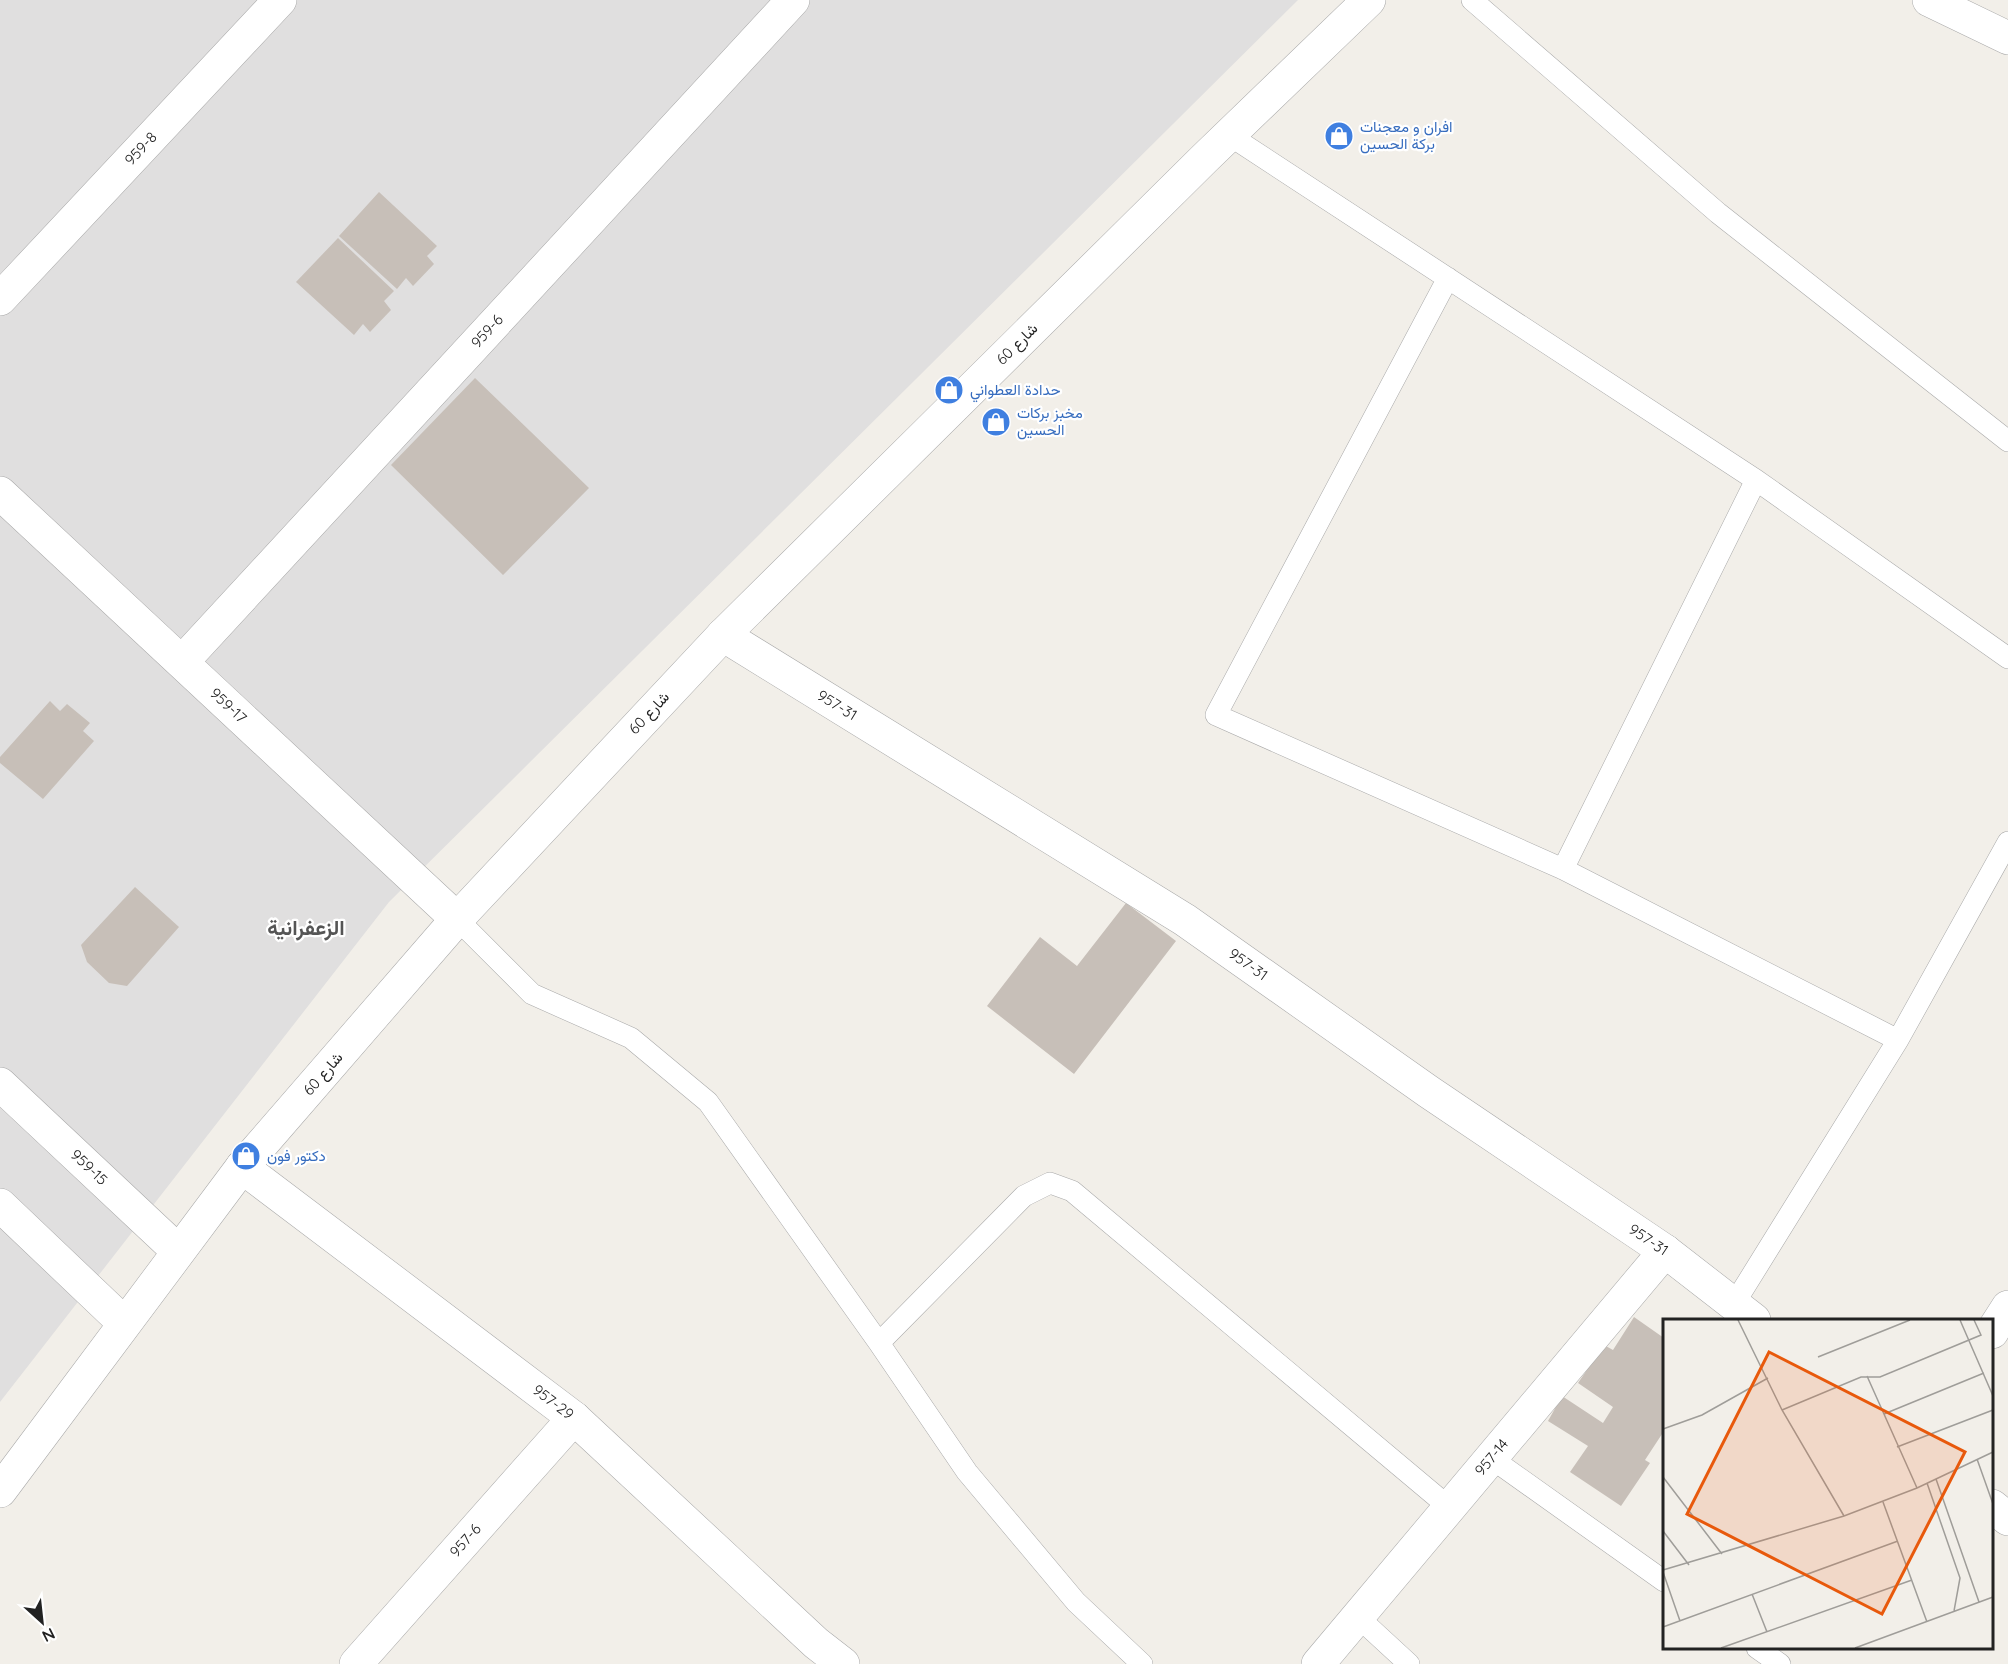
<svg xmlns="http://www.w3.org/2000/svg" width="2008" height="1664" viewBox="0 0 2008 1664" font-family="Quicksand,Vazirmatn,sans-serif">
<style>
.residential{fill:#e0dfdf}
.building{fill:#c7bfb8}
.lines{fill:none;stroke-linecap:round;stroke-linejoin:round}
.service-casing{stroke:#a9a9a9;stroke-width:22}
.minor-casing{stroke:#a9a9a9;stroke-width:34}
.tertiary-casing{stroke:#a9a9a9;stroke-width:34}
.service{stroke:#fff;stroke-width:21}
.minor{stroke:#fff;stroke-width:33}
.tertiary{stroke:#fff;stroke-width:33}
.labels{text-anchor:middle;stroke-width:4.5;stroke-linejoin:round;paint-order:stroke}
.shop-label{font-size:15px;fill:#366cbe;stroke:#fff;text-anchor:start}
.street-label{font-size:15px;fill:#222;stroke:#fff}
.district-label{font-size:21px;font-weight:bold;fill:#555;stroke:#fff}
.inset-road{fill:none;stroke:#9f9d99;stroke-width:1.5}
.view{fill:#e8590c;fill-opacity:0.15;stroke:#e8590c;stroke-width:3}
.inset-edge{fill:none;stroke:#222;stroke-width:3}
</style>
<rect width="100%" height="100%" fill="#f2efe9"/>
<path class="residential" d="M0,0H1298L389,902L0,1402Z"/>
<path class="building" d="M379,192L437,246L427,256L434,264L413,286L406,278L397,289L339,236Z
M338,238L394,291L384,301L391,310L370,332L363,324L354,335L296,282Z
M475,378L589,488L503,575L391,465Z
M50,701L60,711L67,704L90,723L83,731L94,741L43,799L0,763V757Z
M135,887L179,927L127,986L109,983L87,962L81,945Z
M1126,903L1176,941L1074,1074L987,1006L1040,937L1077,966Z
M1634,1317L1664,1338V1431L1645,1460L1650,1463L1621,1506L1570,1472L1588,1446L1548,1421L1562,1396L1603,1423L1613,1407L1578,1383L1604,1345L1613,1350Z"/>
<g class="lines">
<g class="service-casing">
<path id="service" d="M1472,0L1718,213L2008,441
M1229,135L1756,480L2008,658
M1448,278L1216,715L1563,869L1898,1040
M1563,869L1756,480
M457,919L532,994L631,1038L708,1102L879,1343L967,1472L1076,1602L1142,1664
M1734,1304L1898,1040L2008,842
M879,1343L1024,1196L1050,1183L1072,1191L1450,1508
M1491,1458L1664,1581
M1358,1617L1409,1664
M1757,1648L1780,1664"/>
</g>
<g class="minor-casing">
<g id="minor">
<path d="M1929,0L2008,38"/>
<path id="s1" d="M0,299L280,0"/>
<path id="s2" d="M0,493L457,919"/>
<path id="s3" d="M723,635L1185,920L1429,1092L1665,1251L1754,1320"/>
<path id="s4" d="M182,662L793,0"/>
<path id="s5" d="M0,1084L178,1251"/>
<path id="s6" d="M242,1167L574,1418L816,1643L843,1664"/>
<path d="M0,1205L124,1323"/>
<path d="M1992,1332L2008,1307"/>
<path d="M1992,1506L2008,1519"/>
<path id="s7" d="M356,1664L574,1418"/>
<path id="s8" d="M1318,1664L1665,1251"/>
</g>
</g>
<g class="tertiary-casing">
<path id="tertiary" d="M0,1491L242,1167L457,919L723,635L1205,158L1369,0"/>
</g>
<use href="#service" class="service"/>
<use href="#minor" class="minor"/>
<use href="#tertiary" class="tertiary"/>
</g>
<defs>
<g id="shop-disc" transform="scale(1.5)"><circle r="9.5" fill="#3f7fe0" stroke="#fff"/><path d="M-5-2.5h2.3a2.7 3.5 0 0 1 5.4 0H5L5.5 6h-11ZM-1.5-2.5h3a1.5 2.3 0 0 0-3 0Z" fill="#fff"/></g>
</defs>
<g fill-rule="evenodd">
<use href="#shop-disc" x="1339" y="136"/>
<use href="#shop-disc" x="949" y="390"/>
<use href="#shop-disc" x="996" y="422"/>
<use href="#shop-disc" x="246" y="1156"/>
</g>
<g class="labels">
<g class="shop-label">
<text x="1360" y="132">افران و معجنات<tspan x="1360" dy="17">بركة الحسين</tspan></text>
<text x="970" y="395">حدادة العطواني</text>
<text x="1017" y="418">مخبز بركات<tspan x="1017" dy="17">الحسين</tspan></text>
<text x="267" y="1161">دكتور فون</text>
</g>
<g class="street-label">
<text dy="5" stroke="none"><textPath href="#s1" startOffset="206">959-8</textPath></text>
<text dy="5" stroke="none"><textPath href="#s4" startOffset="450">959-6</textPath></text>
<text transform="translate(1017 344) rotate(-45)" y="5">شارع 60</text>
<text dy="5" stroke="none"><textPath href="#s3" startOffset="134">957-31</textPath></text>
<text dy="5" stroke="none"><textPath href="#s2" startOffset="312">959-17</textPath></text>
<text transform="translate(649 713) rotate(-47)" y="5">شارع 60</text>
<text dy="5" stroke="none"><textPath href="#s3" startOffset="620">957-31</textPath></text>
<text transform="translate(323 1074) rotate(-49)" y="5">شارع 60</text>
<text dy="5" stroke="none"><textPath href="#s5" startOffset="122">959-15</textPath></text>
<text dy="5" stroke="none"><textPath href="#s3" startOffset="1106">957-31</textPath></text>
<text dy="5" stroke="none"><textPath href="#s6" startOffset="390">957-29</textPath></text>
<text dy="5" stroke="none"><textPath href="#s8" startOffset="270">957-14</textPath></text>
<text dy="5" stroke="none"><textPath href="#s7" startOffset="165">957-6</textPath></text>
</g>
<g class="district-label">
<text x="306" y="935">الزعفرانية</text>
</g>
</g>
<g transform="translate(1663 1319)">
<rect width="330" height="330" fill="#f2efe9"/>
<path class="inset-road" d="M75,1L119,91L181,197M297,1L330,77M155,38L247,1M204,57L254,169M119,91L198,58H217L318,16L311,1M221,95L321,54M0,110L39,96L105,59M234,128L330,91M314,140L330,185M0,158L59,235M273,160L316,283M264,164L297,259L291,292M220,183L264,303M0,212L26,246M0,251L181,197L254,169L330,133M0,253L17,302M89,275L104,313M0,308L235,222M58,329L249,261M192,329L330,278"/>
<path class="view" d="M106,33L302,133L219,295L24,195Z"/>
<rect width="330" height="330" class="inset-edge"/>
</g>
<g transform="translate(42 1622) rotate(153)" stroke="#ffffff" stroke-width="4.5" paint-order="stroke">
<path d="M0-4.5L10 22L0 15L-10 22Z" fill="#222222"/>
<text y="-9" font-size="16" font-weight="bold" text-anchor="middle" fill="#222222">N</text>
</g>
</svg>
